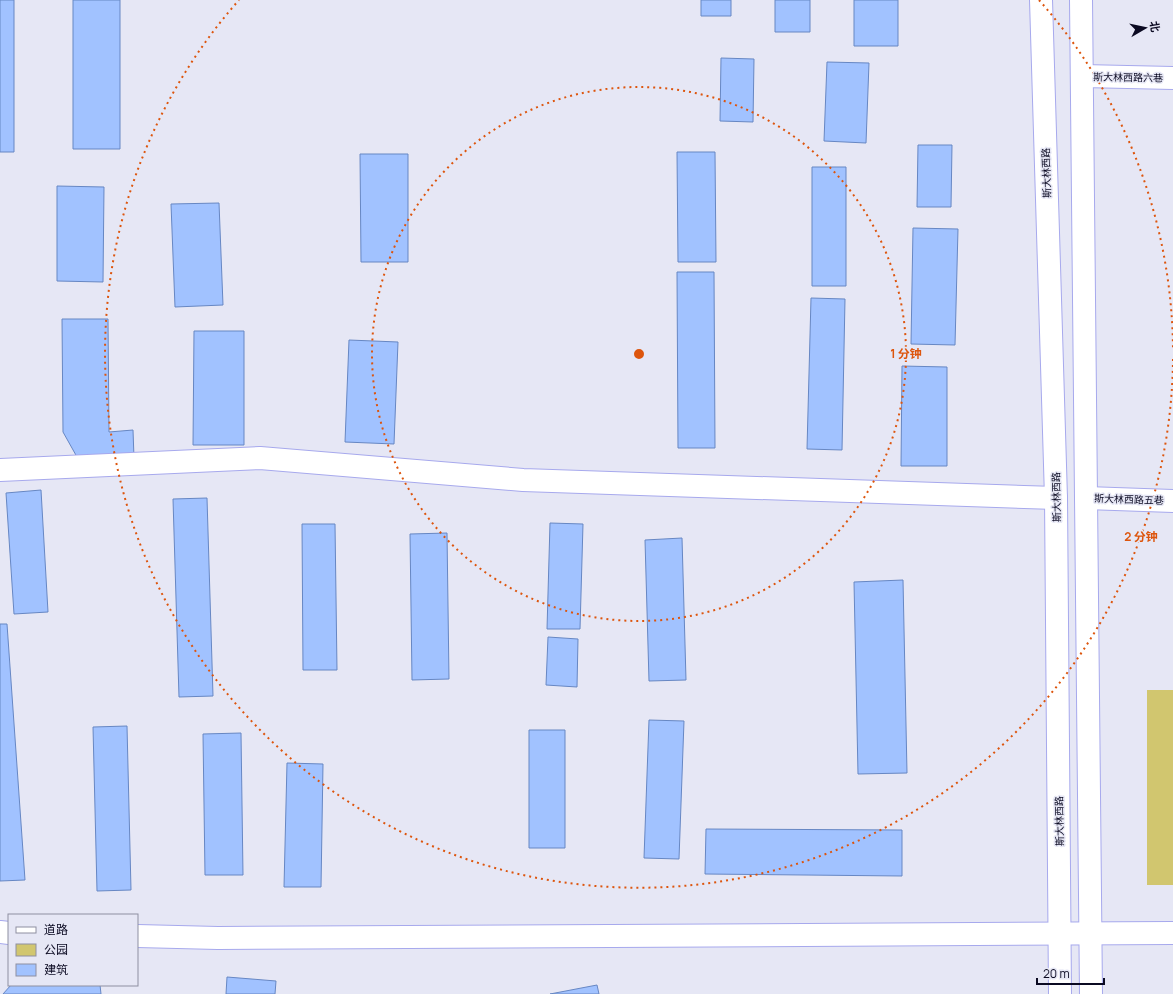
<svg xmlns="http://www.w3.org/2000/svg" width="1173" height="994" viewBox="0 0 1173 994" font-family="Manrope,'Noto Sans SC',sans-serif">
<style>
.green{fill:#d1c66f}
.building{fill:#a1c2ff;stroke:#6787c3}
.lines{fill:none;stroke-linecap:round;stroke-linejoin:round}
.minor-casing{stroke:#a7a9ed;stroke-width:24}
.secondary-casing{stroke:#a7a9ed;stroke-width:24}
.minor{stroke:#fff;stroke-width:22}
.secondary{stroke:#fff;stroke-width:22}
.ring{fill:none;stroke:#dd550d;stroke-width:2;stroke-dasharray:2 4}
.labels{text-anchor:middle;stroke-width:3;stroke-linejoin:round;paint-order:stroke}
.street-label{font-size:10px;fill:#0b0a22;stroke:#e6e7f5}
.centre{fill:#dd550d;stroke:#e6e7f5;stroke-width:2}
.ring-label{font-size:12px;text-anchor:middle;font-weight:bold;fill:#dd550d;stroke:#e6e7f5;stroke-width:3;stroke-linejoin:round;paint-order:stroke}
</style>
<rect width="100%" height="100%" fill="#e6e7f5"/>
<path class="green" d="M1147,690H1173V885H1147Z"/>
<path class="building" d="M0,0H14V152H0Z
M73,0H120V149H73Z
M701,0H731V16H701Z
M775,0H810V32H775Z
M854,0H898V46H854Z
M721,58L754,59L753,122L720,121Z
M827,62L869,63L866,143L824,141Z
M918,145H952L951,207H917Z
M677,152H715L716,262H678Z
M360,154H408V262H361Z
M812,167H846V286H812Z
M57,186L104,187L103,282L57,281Z
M219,203L223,305L175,307L171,204Z
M913,228L958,229L955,345L911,344Z
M677,272H714L715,448H678Z
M811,298L845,299L842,450L807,449Z
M62,319H108L109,432L133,430L134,458L77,457L63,432Z
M194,331H244V445H193Z
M349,340L398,342L394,444L345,442Z
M902,366L947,367V466H901Z
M41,490L48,612L14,614L6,493Z
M207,498L213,696L179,697L173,499Z
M550,523L583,524L580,629H547Z
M302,524H335L337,670H303Z
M447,533L449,679L412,680L410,534Z
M682,538L686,680L649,681L645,540Z
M903,580L907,773L858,774L854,582Z
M0,624H7L25,880L0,881Z
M548,637L578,639L577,687L546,685Z
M649,720L684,721L679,859L644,858Z
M127,726L131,890L97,891L93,727Z
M529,730H565V848H529Z
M241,733L243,875H205L203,734Z
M287,763L323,764L321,887H284Z
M706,829L902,830V876L705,874Z
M227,977L276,981L275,994H226Z
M11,985H100L101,994H3Z
M597,985L599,994H550Z"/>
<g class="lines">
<g class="minor-casing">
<path id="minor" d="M1082,76L1173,78
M0,470L260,458L523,480L1056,498
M1086,498L1173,501
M0,932L9,933
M137,936L218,938L1173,933"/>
</g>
<g class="secondary-casing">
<path id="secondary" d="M1041,0L1056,498L1060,994
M1081,0L1091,994"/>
</g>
<use href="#minor" class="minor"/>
<use href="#secondary" class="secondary"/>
</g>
<g class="ring">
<circle cx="639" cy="354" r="267"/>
<path d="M1173 359A534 534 0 1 1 239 0M1039 0A534 534 0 0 1 1173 349"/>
</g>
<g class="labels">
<g class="street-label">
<text transform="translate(1128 77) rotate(1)" y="4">斯大林西路六巷</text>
<text transform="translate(1046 173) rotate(-92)" y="4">斯大林西路</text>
<text transform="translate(1056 497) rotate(-91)" y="4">斯大林西路</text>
<text transform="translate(1129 499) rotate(2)" y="4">斯大林西路五巷</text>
<text transform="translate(1059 821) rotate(-91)" y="4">斯大林西路</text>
</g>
</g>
<circle cx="639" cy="354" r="6" class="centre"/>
<g class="ring-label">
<text x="906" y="358">1 分钟</text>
<text x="1141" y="541">2 分钟</text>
</g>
<rect x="8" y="914" width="130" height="72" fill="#e6e7f5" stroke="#8e8fa1"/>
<rect x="16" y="927" width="20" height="6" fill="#ffffff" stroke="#8e8fa1"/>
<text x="44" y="934" font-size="12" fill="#0b0a22">道路</text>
<rect x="16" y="944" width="20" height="12" fill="#d1c66f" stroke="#8e8fa1"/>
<text x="44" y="954" font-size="12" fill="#0b0a22">公园</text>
<rect x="16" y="964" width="20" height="12" fill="#a1c2ff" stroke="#8e8fa1"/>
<text x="44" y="974" font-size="12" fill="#0b0a22">建筑</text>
<g transform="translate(1145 28) rotate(81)" stroke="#e6e7f5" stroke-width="3" paint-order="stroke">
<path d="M0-3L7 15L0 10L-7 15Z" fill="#0b0a22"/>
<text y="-6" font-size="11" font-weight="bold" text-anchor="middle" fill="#0b0a22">北</text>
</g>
<path d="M1037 978v6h67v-6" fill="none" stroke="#0b0a22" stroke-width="2"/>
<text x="1043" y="978" font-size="12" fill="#0b0a22" stroke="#e6e7f5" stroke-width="3" paint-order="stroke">20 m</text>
</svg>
